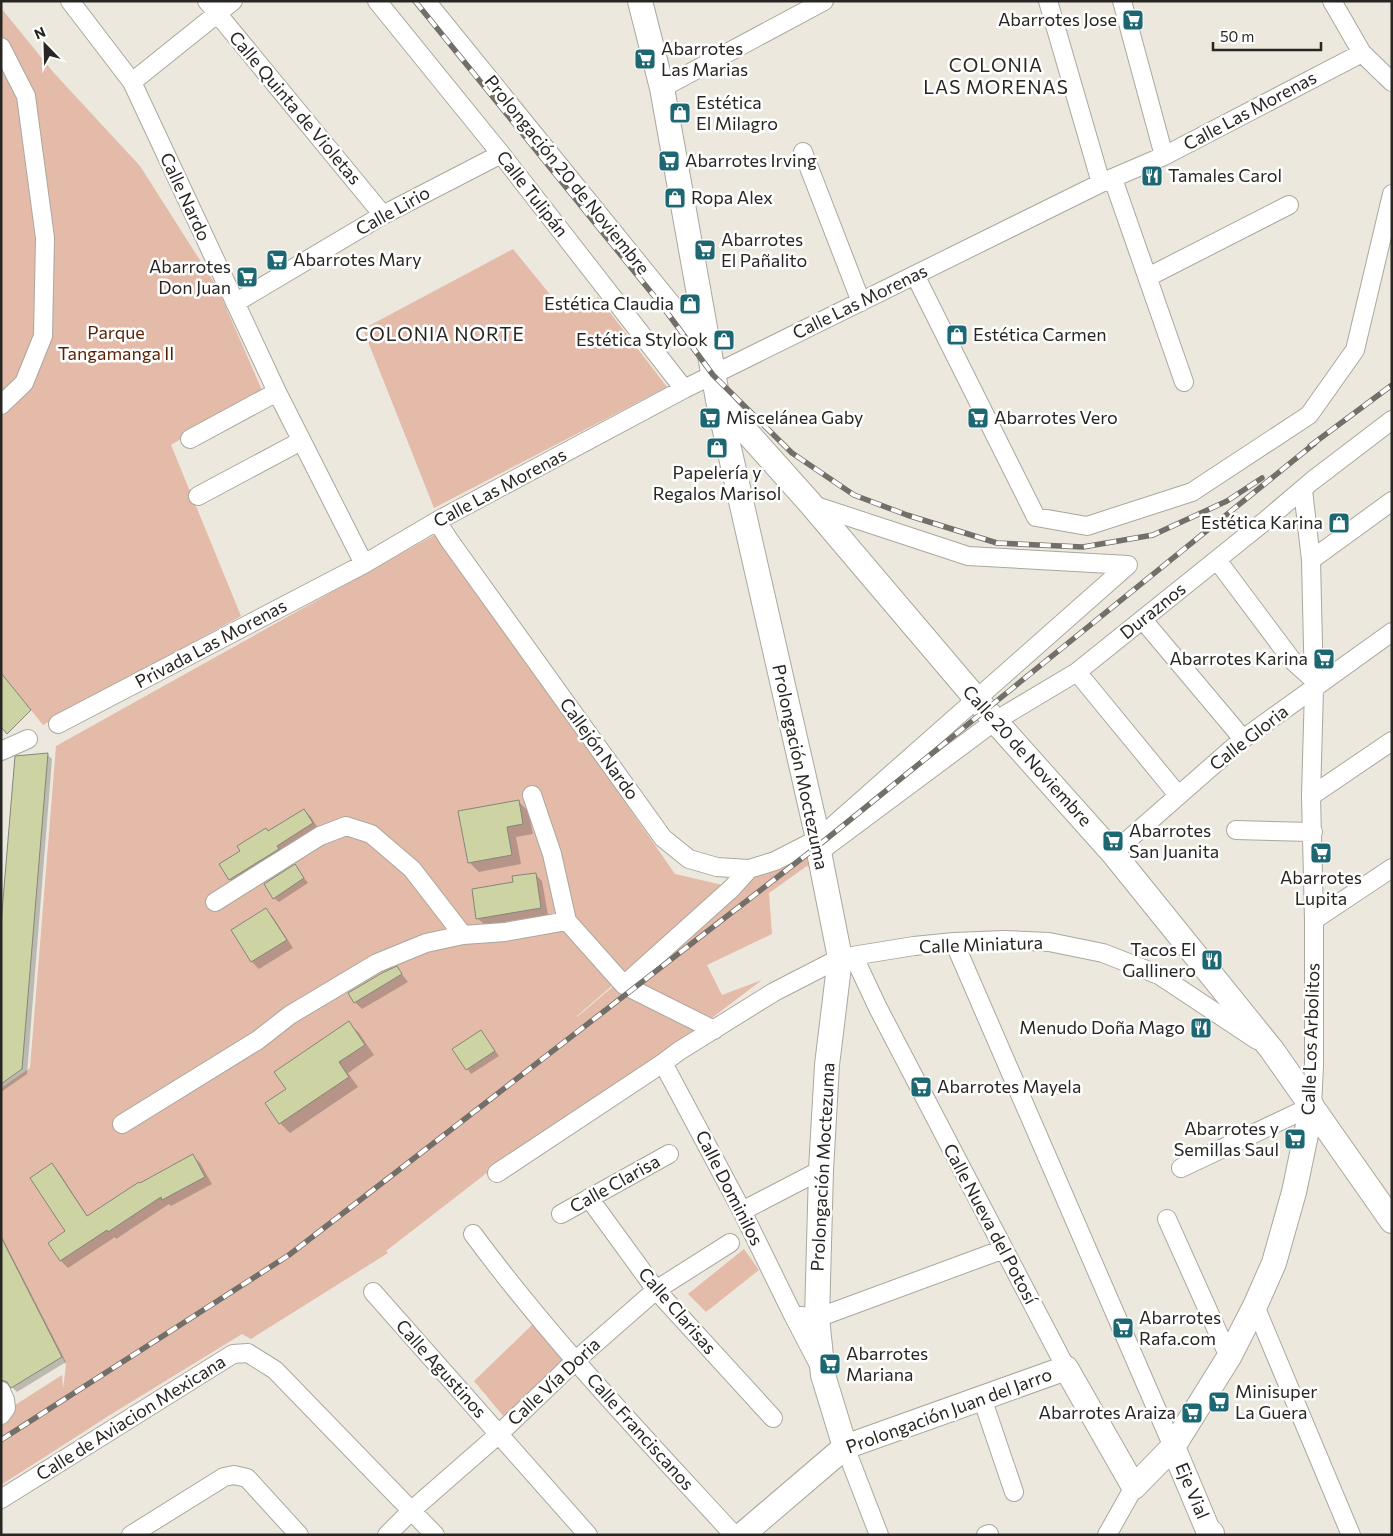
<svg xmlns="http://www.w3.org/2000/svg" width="1393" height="1536" viewBox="0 0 1393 1536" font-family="Commissioner,sans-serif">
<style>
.green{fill:#e4baa9;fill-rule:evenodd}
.shadow{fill:#0003}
.building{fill:#cdd3a2;stroke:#85867c}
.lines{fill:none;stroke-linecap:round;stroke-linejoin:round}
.street-casing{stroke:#aba79e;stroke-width:20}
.secondary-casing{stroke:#aba79e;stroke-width:26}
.primary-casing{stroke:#aba79e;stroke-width:30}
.street{stroke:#fff;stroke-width:18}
.secondary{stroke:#fff;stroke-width:24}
.primary{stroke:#fff;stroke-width:28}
.rail-casing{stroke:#726f69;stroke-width:5.5}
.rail{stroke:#fff;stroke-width:4;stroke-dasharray:11;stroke-linecap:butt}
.labels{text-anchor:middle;stroke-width:5;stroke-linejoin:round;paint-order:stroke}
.poi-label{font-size:18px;fill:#282622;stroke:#fff;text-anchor:start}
.street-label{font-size:18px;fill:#282622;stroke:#fff}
.park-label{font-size:18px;fill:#5b1f02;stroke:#fff}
.neighbourhood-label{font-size:19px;letter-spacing:1px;fill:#282622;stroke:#fff}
</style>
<rect width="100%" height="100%" fill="#ece8de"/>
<path class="green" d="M1,8L54,73L140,166L217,287L262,390L171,445L241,616L43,725L1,673Z
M513,249L566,314L598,297L667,387L434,508L363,329Z
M438,533L675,874L727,886L812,844L810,868L807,866L769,893L772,934L707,965L722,995L762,980L655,1061L519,1148L386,1251L388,1253L251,1339L242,1334L110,1415L1,1485V1414L62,1375L63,1389L66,1365L1,1237V1088L30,1068L56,746ZM679,928L623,978L577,1017V1016Z
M744,1249L759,1270L706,1312L688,1294Z
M534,1323L567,1360L505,1418L474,1381Z"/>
<path class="shadow" d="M48,755L52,759L27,1074L1,1092V946Z
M518,801L528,811L533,834L516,837L521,864L479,872L469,862Z
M304,810L311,817L319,830L236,885L230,879L268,832Z
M299,871L308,883L279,902L274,898Z
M535,874L542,881L548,915L485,925L477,918L515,883Z
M266,909L273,917L293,948L259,969L252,962L232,931Z
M397,968L408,982L362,1009L355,1002L350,993Z
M349,1023L359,1033L374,1055L348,1073L358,1087L290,1133L280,1123L288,1090Z
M481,1031L499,1056L471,1074L453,1049Z
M193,1156L200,1163L212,1184L171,1206L169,1204L116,1239L115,1237L68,1268L61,1261L50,1243L67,1231L52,1165L59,1172L88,1217L140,1184Z
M1,1235L66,1362L17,1392L11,1386L7,1385L1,1386Z"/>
<path class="building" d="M1,673L31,710L7,734L1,727Z
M48,753L22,1069L1,1084V924L15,756Z
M519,800L523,824L507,827L512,855L468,863L458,811Z
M304,809L313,823L277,846L279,849L229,880L219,864L240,851L237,846L266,828L268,831Z
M295,864L304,878L273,899L264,884Z
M536,873L541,908L476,919L472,889L513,882L512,876Z
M266,908L287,940L251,962L231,930Z
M397,966L402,974L354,1003L348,993L382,973Z
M349,1021L365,1045L339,1062L349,1077L279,1124L265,1103L286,1089L274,1072Z
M481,1030L495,1051L466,1070L452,1049Z
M193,1154L205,1177L162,1200L161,1197L108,1232L107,1230L60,1261L48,1243L65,1231L30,1178L52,1163L87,1216L139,1182L140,1183Z
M1,1237L62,1357L11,1388L7,1382L1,1380Z"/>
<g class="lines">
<g class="street-casing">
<path id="street" d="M70,1L132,82L277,392L364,564
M207,1L383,215
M377,1L501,154L684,389
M426,1L708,349
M1048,1L1101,183
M1122,1L1164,156
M1332,1L1362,53L1392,82
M1,47L26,96L45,238L43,336L24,383L1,405
M132,82L233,1
M662,88L824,1
M803,152L861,302
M1113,179L1184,382
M915,275L1036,517L1087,526L1192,492L1309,415L1355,350L1392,194
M1148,277L1289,205
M235,303L383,215L501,154
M190,439L277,392
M198,496L301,441
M810,504L968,556L1128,565
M437,521L449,540L663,838L689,859L717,867L749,869L775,861L818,839L1128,565
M1217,560L1291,659L1314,680
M1311,560L1392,501
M1143,620L1243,739
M1077,672L1178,795
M58,724L364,564L437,521L684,389L1101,183L1164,156L1362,53
M1,751L28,739
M532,795L552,854L567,921L624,985L714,1030
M1311,796L1392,741
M1236,830L1313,832
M819,852L995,721L1077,672L1265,521L1312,481L1392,420
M1113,853L1243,739L1392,632
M215,902L320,836L346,826L371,834L412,869L463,935
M1314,920L1392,868
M954,942L1173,1447
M854,957L878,1008L1066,1368
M624,985L732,888L749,869
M663,1063L742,1211L793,1315L817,1318L1004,1249
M122,1124L258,1040L290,1015L377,963L426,943L463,935L505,932L567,921
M1181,1168L1312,1106L1314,1066V920L1311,796L1314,689L1311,560L1303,490
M497,1173L663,1063L679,1051L774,992L840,958L914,946L954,942L1005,940L1049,942L1103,953L1159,975L1257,1040
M589,1198L656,1290L773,1418
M742,1211L821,1170
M561,1214L669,1154
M1167,1219L1229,1357
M473,1234C552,1341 644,1437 734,1535
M373,1292L588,1535
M1255,1306L1351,1535
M793,1315L819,1365
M1,1391L5,1400L6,1408L1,1415
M982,1398L1014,1492
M845,1447L879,1535
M1,1499L233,1354L248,1353L275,1370L435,1535
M131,1535L224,1477L234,1475L247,1478L299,1535
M387,1535L412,1510L499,1434L575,1361L656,1290L730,1243
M986,1535L989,1534
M1107,1535L1134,1487"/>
</g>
<g class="secondary-casing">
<path id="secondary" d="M640,1L662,88L718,400L818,839L819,852L840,958L827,1065L821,1170L817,1318L823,1375L845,1447
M719,401L810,503L995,721L1113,853L1272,1050L1392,1221
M1173,1447L1210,1535
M742,1535L845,1447L1066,1368L1134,1487L1173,1447L1229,1357L1255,1306L1274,1263L1294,1192L1312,1106"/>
</g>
<g class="primary-casing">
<path id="primary" d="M1210,1534V1535"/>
</g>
<use href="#street" class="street"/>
<use href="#secondary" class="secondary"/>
<use href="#primary" class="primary"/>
<g class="rail-casing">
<path id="rail" d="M415,1L663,307L713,375L792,453L854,495L907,515L997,543L1083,547L1153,535L1227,501L1262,478
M1310,446L1392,385
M1,1440L289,1255L819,845L1315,443"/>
</g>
<use href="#rail" class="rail"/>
</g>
<defs>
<g id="supermarket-square" transform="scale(1.125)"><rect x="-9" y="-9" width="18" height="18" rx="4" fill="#1c6772" stroke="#fff"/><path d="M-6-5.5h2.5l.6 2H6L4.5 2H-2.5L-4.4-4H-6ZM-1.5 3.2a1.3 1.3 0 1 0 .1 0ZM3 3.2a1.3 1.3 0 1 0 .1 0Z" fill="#fff"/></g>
<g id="shop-square" transform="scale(1.125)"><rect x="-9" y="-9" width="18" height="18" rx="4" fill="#1c6772" stroke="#fff"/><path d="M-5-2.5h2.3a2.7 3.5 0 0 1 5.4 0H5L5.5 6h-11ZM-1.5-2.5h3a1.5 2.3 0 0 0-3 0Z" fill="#fff"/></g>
<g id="restaurant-square" transform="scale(1.125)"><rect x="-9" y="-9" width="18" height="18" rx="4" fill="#1c6772" stroke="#fff"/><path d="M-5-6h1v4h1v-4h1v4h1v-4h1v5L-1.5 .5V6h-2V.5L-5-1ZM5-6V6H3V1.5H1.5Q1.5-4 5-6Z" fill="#fff"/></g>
</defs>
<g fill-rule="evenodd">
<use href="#supermarket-square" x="1133" y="20"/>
<use href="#supermarket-square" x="645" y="59"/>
<use href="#shop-square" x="680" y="113"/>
<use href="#supermarket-square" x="669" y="161"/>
<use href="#restaurant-square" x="1152" y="176"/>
<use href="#shop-square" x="675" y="198"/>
<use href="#supermarket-square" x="705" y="250"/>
<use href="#supermarket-square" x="277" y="260"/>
<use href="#supermarket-square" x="247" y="277"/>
<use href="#shop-square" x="690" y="304"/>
<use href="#shop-square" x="957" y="335"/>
<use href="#shop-square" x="724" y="340"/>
<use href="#supermarket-square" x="710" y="418"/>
<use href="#supermarket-square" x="978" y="418"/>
<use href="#shop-square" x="717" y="448"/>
<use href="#shop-square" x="1339" y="523"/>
<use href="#supermarket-square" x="1324" y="659"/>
<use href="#supermarket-square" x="1113" y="841"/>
<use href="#supermarket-square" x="1321" y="853"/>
<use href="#restaurant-square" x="1212" y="960"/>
<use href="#restaurant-square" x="1201" y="1028"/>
<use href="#supermarket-square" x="921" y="1087"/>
<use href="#supermarket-square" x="1295" y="1139"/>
<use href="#supermarket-square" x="1123" y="1328"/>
<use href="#supermarket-square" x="830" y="1364"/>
<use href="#supermarket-square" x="1219" y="1402"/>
<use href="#supermarket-square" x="1192" y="1413"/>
</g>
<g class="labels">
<g class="poi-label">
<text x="1117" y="26" text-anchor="end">Abarrotes Jose</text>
<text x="661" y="55">Abarrotes<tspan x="661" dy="21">Las Marias</tspan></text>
<text x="696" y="109">Estética<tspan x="696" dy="21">El Milagro</tspan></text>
<text x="685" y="167">Abarrotes Irving</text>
<text x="1168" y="182">Tamales Carol</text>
<text x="691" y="204">Ropa Alex</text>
<text x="721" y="246">Abarrotes<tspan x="721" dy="21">El Pañalito</tspan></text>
<text x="293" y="266">Abarrotes Mary</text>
<text x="231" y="273" text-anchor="end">Abarrotes<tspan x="231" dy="21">Don Juan</tspan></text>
<text x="674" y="310" text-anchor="end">Estética Claudia</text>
<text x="973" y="341">Estética Carmen</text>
<text x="708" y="346" text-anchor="end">Estética Stylook</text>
<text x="726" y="424">Miscelánea Gaby</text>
<text x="994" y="424">Abarrotes Vero</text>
<text x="717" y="479" text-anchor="middle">Papelería y<tspan x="717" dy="21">Regalos Marisol</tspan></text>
<text x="1323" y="529" text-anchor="end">Estética Karina</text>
<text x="1308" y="665" text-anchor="end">Abarrotes Karina</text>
<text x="1129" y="837">Abarrotes<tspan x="1129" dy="21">San Juanita</tspan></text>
<text x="1321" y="884" text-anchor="middle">Abarrotes<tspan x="1321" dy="21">Lupita</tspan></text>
<text x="1196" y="956" text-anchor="end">Tacos El<tspan x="1196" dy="21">Gallinero</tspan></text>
<text x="1185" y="1034" text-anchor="end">Menudo Doña Mago</text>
<text x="937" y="1093">Abarrotes Mayela</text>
<text x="1279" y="1135" text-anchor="end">Abarrotes y<tspan x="1279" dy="21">Semillas Saul</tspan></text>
<text x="1139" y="1324">Abarrotes<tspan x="1139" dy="21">Rafa.com</tspan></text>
<text x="846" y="1360">Abarrotes<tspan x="846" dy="21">Mariana</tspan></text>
<text x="1235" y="1398">Minisuper<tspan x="1235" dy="21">La Guera</tspan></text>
<text x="1176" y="1419" text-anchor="end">Abarrotes Araiza</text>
</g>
<g class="street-label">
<text transform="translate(295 108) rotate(50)" y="6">Calle Quinta de Violetas</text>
<text transform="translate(1250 111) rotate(-28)" y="6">Calle Las Morenas</text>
<text transform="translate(567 175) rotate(51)" y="6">Prolongación 20 de Noviembre</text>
<text transform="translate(532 194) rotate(52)" y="6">Calle Tulipán</text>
<text transform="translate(185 197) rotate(65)" y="6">Calle Nardo</text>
<text transform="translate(393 211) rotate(-29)" y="6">Calle Lirio</text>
<text transform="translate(860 302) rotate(-26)" y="6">Calle Las Morenas</text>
<text transform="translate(500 488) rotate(-28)" y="6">Calle Las Morenas</text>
<text transform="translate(1153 611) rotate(-39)" y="6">Duraznos</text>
<text transform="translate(211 644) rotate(-28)" y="6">Privada Las Morenas</text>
<text transform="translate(1249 738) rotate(-38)" y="6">Calle Gloria</text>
<text transform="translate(599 749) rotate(54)" y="6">Callejón Nardo</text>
<text transform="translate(1027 756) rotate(48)" y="6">Calle 20 de Noviembre</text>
<text transform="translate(800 767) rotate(78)" y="6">Prolongación Moctezuma</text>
<text transform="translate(981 945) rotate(-2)" y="6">Calle Miniatura</text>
<text transform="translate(1311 1039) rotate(-88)" y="6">Calle Los Arbolitos</text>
<text transform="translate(823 1167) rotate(-87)" y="6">Prolongación Moctezuma</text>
<text transform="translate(615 1184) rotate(-29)" y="6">Calle Clarisa</text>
<text transform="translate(729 1188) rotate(63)" y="6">Calle Dominilos</text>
<text transform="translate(990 1224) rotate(62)" y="6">Calle Nueva del Potosí</text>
<text transform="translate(677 1311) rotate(49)" y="6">Calle Clarisas</text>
<text transform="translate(441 1369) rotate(48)" y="6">Calle Agustinos</text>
<text transform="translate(554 1382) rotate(-43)" y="6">Calle Vía Doria</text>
<text transform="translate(949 1411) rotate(-20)" y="6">Prolongación Juan del Jarro</text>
<text transform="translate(131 1418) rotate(-32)" y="6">Calle de Aviacion Mexicana</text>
<text transform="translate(640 1432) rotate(48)" y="6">Calle Franciscanos</text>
<text transform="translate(1192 1491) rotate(67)" y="6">Eje Vial</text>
</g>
<g class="park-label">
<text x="116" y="339">Parque<tspan x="116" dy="21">Tangamanga II</tspan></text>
</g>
<g class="neighbourhood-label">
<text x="996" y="72">COLONIA<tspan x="996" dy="22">LAS MORENAS</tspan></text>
<text x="440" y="341">COLONIA NORTE</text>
</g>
</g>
<rect width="1393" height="1536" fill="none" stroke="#282622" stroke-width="5"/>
<g transform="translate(45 45) rotate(337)" stroke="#ffffff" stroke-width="4" paint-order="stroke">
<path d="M0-4L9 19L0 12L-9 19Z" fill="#282622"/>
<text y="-8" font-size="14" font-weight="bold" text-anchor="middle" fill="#282622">N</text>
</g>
<path d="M1213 42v8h108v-8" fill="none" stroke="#282622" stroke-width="2.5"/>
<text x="1220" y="42" font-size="15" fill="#282622" stroke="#ffffff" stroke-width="4" paint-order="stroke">50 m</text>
</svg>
